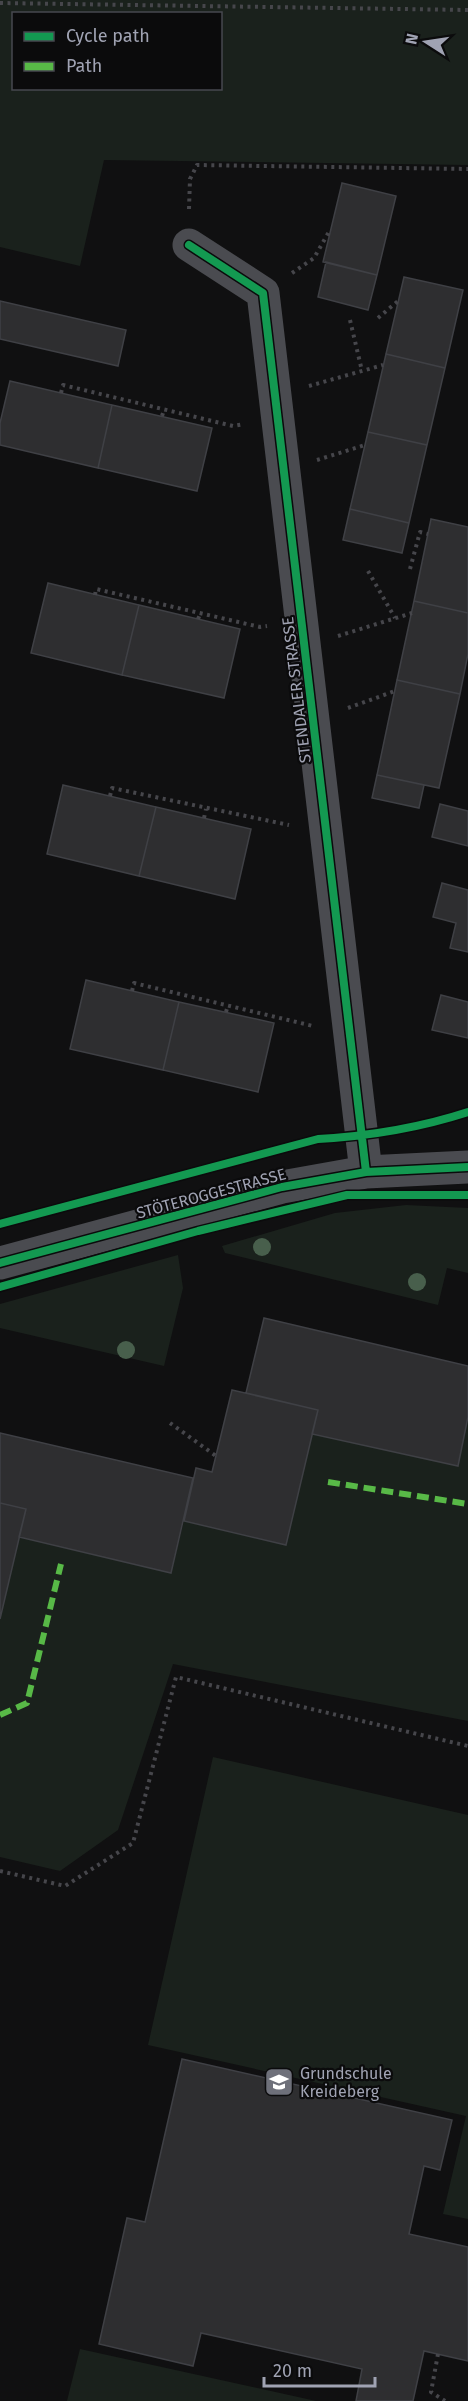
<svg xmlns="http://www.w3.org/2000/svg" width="468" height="2401" viewBox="0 0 468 2401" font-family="'Fira Sans',sans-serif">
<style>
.green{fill:#1a211c;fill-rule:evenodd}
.building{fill:#2e2e30;stroke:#3f4045;stroke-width:1.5}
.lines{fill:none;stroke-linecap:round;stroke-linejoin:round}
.path{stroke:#46464b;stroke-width:4;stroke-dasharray:3 4.5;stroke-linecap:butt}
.minor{stroke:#4a4b50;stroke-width:33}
.quiet{stroke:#58b947;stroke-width:6;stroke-dasharray:12 6;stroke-linecap:butt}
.cycleway-casing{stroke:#0b0b0c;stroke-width:11}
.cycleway{stroke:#139951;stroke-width:8}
.tree{fill:#485f4c}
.labels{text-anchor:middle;stroke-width:4.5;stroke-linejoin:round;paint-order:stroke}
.street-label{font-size:16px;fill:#a0a3b3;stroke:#0b0b0c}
.poi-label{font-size:16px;fill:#a0a3b3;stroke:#0b0b0c;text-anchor:start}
</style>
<rect width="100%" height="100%" fill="#101011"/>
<path class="green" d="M0,0H468V165L104,160L80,266L0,247ZM14,14H220V88H14Z
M406,1205L468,1208V1273L447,1268L438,1305L225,1253L222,1246L335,1213Z
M178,1255L183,1288L164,1366L0,1328V1304Z
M468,1417V1721L173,1664L118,1830L60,1871L0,1857V1619L19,1537L171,1573L184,1521L286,1545L312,1434L458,1465Z
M213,1757L468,1815V2219L443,2214L466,2116L148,2045Z
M80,2349L316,2401H67Z"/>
<path class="building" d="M342,183L396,196L377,275L323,262Z
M326,262L377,275L368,310L318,297Z
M404,277L463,290L445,368L386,354Z
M0,301L126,330L118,366L0,339Z
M386,354L445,368L427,445L368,432Z
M10,381L112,405L98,468L0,445V423Z
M112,405L212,428L197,491L98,468Z
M368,432L427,445L409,523L350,509Z
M350,509L409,523L402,553L343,540Z
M431,519L468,527V613L414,601Z
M48,583L139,605L122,675L31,653Z
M414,601L468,613V654L460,694L397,680Z
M139,605L240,629L224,698L122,675Z
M397,680L460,694L439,788L377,775Z
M377,775L424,785L419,808L372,798Z
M63,785L156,807L139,876L47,854Z
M440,804L468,811V846L432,837Z
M156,807L251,829L235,899L139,876Z
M442,883L468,890V952L450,948L456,923L433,917Z
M86,980L179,1002L163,1070L70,1049Z
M441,995L468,1002V1038L432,1030Z
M179,1002L274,1023L258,1092L163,1070Z
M264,1318L468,1366V1417L458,1466L312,1434L318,1410L246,1393Z
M232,1390L318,1410L286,1545L184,1521L196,1468L212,1472Z
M0,1433L193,1478L171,1573L19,1537L26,1509L0,1503Z
M0,1503L26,1509L0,1619Z
M182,2059L452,2120L440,2170L424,2166L409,2234L468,2247V2361L424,2351L413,2401H356L362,2369L201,2333L193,2366L99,2344L127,2218L145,2222Z"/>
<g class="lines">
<path class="path" d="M0,3L468,10
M189,209L190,179L197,165L468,169
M292,273L314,258L330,230
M378,318L398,301
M350,320L362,371
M309,386L383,365
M61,393L63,385L233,426L244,424
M162,416L164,410
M317,460L365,445
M410,569L420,532L428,534
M368,571L395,618
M95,595L96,589L260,627L267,626
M198,619L201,612
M338,636L412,613
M348,708L395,691
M110,796L112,788L289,825
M204,818L206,809
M132,991L134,983L313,1026
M226,1012L228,1005
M170,1423L216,1456
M0,1871L65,1886L133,1843L176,1677L468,1746
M438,2354L431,2392L445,2401"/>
<path class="minor" d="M189,245L263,293L366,1172
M0,1263L282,1187L366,1172L468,1167"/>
<path class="quiet" d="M328,1482L468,1504
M0,1715L27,1703L61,1564"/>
<g class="cycleway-casing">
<path id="cycleway" d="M189,245L263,293L366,1172
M0,1224L318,1139C369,1136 419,1128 468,1112
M0,1263L282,1187L366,1172L468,1167
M0,1287L198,1231L347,1195H468"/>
</g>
<use href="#cycleway" class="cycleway"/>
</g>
<g class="tree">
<circle cx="262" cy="1247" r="9"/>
<circle cx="417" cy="1282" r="9"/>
<circle cx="126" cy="1350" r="9"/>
</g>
<defs>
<g id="school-square" transform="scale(1.5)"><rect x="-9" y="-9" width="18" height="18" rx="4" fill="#6e707a" stroke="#0b0b0c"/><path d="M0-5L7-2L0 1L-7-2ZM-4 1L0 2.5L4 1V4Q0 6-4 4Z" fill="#fff"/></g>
</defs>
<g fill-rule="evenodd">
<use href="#school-square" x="279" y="2082"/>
</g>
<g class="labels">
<g class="street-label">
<text transform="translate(296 690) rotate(-97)" y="6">STENDALER STRASSE</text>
<text transform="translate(211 1193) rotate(-15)" y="6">STÖTEROGGESTRASSE</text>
</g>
<g class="poi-label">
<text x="300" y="2079">Grundschule<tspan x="300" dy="18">Kreideberg</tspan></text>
</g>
</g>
<rect x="12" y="12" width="210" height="78" fill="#0b0b0c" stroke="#47484f" stroke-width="1.5"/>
<rect x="24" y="32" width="30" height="9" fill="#139951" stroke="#47484f" stroke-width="1.5"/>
<text x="66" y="42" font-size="18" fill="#a0a3b3">Cycle path</text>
<rect x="24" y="62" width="30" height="9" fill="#58b947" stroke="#47484f" stroke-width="1.5"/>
<text x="66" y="72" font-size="18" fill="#a0a3b3">Path</text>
<g transform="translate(426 42) rotate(282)" stroke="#0b0b0c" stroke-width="4.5" paint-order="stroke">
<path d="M0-4.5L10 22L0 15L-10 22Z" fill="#a0a3b3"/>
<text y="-9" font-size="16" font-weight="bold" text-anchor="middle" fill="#a0a3b3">N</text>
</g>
<path d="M264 2377v9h111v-9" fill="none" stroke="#a0a3b3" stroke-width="3"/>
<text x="273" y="2377" font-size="18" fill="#a0a3b3" stroke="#0b0b0c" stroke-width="4.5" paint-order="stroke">20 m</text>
</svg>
